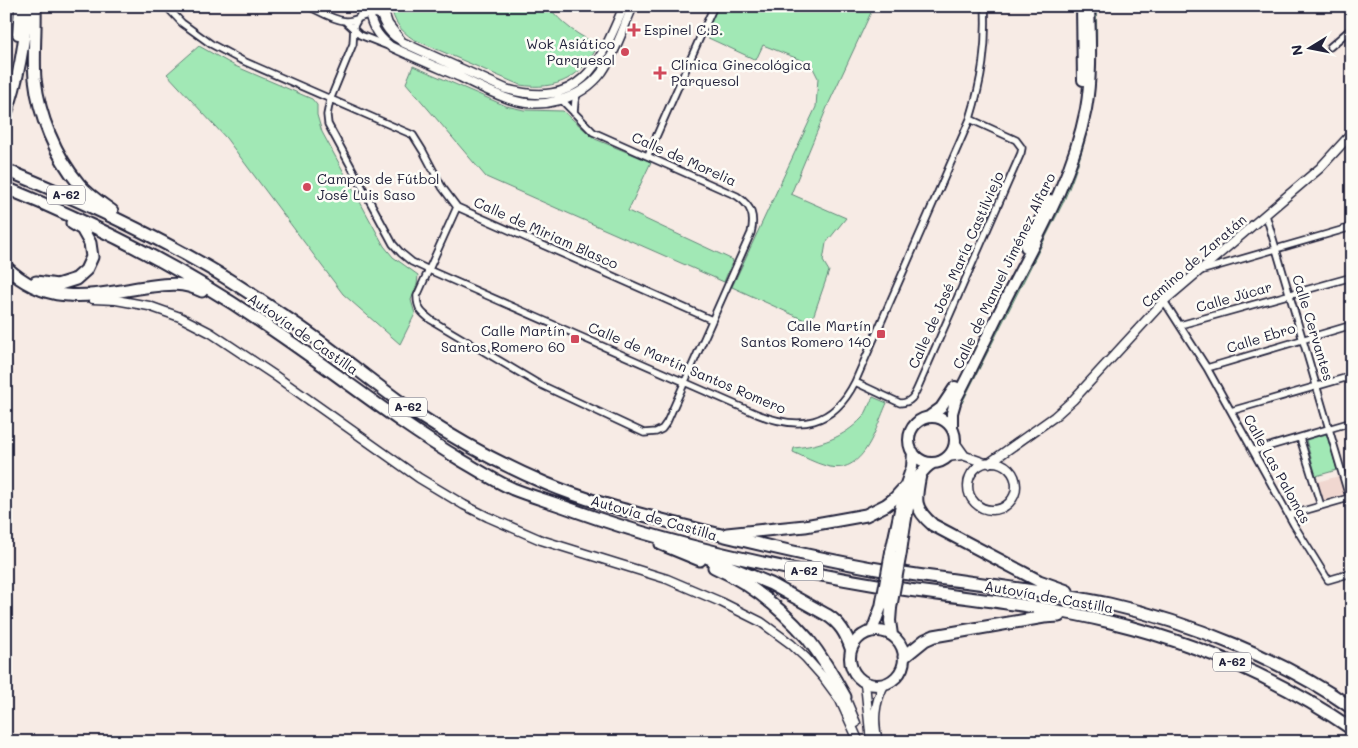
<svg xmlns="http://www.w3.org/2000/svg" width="1358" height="748" viewBox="0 0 1358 748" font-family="Mali,sans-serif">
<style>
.built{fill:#f0d7d0}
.green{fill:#a1e8b5;stroke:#628578}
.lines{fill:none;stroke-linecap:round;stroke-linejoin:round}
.minor-casing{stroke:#22223b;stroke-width:9}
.tertiary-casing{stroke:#22223b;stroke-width:11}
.trunk-casing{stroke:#22223b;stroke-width:14}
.motorway-casing{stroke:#22223b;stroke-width:15}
.minor{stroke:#fdfcf7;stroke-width:5.5}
.tertiary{stroke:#fdfcf7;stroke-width:8}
.trunk{stroke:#fdfcf7;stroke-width:10}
.motorway{stroke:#fdfcf7;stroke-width:11}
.trunk-bridge-casing{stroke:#22223b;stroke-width:14;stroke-linecap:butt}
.trunk-bridge{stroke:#fdfcf7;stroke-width:10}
.poi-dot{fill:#d1495b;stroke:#fdfcf7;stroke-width:2}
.labels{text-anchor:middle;stroke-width:5;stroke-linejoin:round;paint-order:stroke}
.shield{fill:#fdfcf7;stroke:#646373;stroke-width:1}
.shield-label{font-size:12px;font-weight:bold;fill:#22223b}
.poi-label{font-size:14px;fill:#22223b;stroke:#fdfcf7;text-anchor:start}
.street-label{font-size:14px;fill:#22223b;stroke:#fdfcf7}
</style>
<rect width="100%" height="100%" fill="#f7ebe5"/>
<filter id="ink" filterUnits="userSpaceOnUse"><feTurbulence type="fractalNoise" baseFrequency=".02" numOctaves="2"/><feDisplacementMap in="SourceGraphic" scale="10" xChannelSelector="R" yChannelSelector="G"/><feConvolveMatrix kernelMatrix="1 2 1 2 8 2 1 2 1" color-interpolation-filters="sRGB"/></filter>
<g filter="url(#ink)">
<path class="built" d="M1339,476L1344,494L1323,501L1317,482Z"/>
<path class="green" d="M391,6H548C561,23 580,38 599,44C582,77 557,91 520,85L413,39C401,31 393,21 391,6Z
M716,6H874L828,105L791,194L846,218L826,243L823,261L829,271L811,323L732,287L816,107L818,78L811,64L763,45L756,60L702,35Z
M1092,6H1096C1099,80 1093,134 1063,203L962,403L959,401L1080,145Z
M199,46L235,66L312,99L317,105V115L322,132L384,246L393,257L418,275L417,285L411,300L415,314L400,344L343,294L226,138L167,74Z
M413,66L506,106L524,110L563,111L595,139L651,162L628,211L733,260L724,282L486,177L406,83Z
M873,397L887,403C875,429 864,477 826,466C815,463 804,457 793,452L794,448C821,445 843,438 862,418C867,413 869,404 873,397Z
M1327,434L1337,470L1316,476L1306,440Z"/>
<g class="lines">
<g class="minor-casing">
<path id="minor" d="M166,6L182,23L211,44L241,60L413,135L423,151L442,187L457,207L712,320
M308,6C319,11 333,20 345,21C357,22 369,10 380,16
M365,6L354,26L353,44L330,100L327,115L328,124L393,244L401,253L412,262L429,270L757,414C800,431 833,426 855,382L970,119C982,80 987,47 985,6
M378,6C380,20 385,32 398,40
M345,21L360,35L388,46
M1330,47L1352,28
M574,113L575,101L578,92
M648,155L714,6
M457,207L417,296C417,309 422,313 431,320L537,383L644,433L656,432L662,429L667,422L751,233C755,217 752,206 737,196L593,132L555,93
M1266,215L1352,507
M1200,271L1352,227
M1164,301L1207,368L1294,525L1328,580L1352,573
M1180,325L1352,277
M1207,368L1352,325
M855,382L900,403C911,403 914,396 918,387L1021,153L1022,148L1016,140L970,119
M1231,411L1352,376
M1300,438L1321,506
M1253,451L1352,422
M1289,515L1352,497"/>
</g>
<g class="tertiary-casing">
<path id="tertiary" d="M369,6C369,23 377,36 390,46C413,57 437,67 460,77C476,85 492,93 509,99C541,110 581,100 602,72C616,52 623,28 633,6
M382,6L388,24L402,42L506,89C581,110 599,65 624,6
M93,299L116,300L149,306L180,317L211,333L274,375L419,478L464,505L488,517L541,540L667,579L721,602L761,622L791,644L806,658L823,677L840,700L859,742
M955,442L965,456L985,463
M947,457L963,455
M968 486a24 24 0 1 1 48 0a24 24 0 1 1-48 0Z
M989,463L1054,417L1073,400L1164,301L1320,168L1352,133
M865,683L871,742
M845,697L856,723
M878,742C873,721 874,704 884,685"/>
</g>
<g class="trunk-casing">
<path id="trunk" d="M1082,6L1083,80
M18,34L20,6
M6,115C19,79 24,44 28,6
M1026,247L1050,200
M930,416L941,408L955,387
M909 440a23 23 0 1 1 46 0a23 23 0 1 1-46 0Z
M952,428V413L956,399C977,359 996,317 1017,277C1046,222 1074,170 1086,109C1092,75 1090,41 1089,6
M891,552L905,487L912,467L913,452
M901,552C905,527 908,476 933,463
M891,608L890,621L892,635
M850 658a27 27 0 1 1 54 0a27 27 0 1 1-54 0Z
M872,631L881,607"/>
</g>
<g class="motorway-casing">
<path id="motorway" d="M35,6C36,30 33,55 35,79C39,116 55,155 79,184C88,195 101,203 112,211
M6,170C75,198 142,229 206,266C236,283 264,303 293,322C336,351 375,385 417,414C458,441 502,465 547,484C590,502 636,513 681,525C748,542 815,558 883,570C958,582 1034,588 1109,604C1189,622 1284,660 1352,708
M6,188C97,225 186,270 267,326C333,370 392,419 461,460C478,470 495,481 513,489C533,497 555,503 576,511C671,545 777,568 877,585C954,598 1034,603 1110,622C1197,643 1278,678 1352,729
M6,267C49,308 93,295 145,287C167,284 181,281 202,291
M36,282L57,285L76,279L86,270L92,257L90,243L82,229L72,223
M920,475C915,500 913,508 933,525L1039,581L1067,591
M727,534L805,526L866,515L886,505L895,498L905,487
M661,544L700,560
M694,552L771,584L827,615C840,623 846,634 851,648
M714,567C750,583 782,609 808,639C822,657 834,677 845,697
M904,657L925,640L934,636L1044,617L1059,616"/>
</g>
<use href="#minor" class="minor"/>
<use href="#tertiary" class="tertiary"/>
<use href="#trunk" class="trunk"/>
<use href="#motorway" class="motorway"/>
<g class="trunk-bridge-casing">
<path id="trunk-bridge" d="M881,607L891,552
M891,608L901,552"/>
</g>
<use href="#trunk-bridge" class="trunk-bridge"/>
</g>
</g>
<g class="poi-dot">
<path d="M631.5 22.5h5v5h5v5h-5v5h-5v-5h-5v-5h5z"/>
<circle cx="625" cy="52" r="5"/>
<path d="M657.5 65.5h5v5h5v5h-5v5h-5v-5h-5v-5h5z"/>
<circle cx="307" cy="187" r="5"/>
<rect x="876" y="329" width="10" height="10" rx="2.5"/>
<rect x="570" y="334" width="10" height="10" rx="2.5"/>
</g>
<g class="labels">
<g class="shield">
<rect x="47" y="185.5" width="38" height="19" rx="4"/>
<rect x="389" y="397.5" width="38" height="19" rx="4"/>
<rect x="785" y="561.5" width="38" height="19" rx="4"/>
<rect x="1213" y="652.5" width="38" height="19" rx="4"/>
</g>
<g class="shield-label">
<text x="66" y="199">A-62</text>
<text x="408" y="411">A-62</text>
<text x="804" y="575">A-62</text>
<text x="1232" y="666">A-62</text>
</g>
<g class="poi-label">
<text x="644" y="35">Espinel C.B.</text>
<text x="615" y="49" text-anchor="end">Wok Asiático<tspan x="615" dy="16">Parquesol</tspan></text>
<text x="671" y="70">Clínica Ginecológica<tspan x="671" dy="16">Parquesol</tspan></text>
<text x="317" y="184">Campos de Fútbol<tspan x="317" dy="16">José Luis Saso</tspan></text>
<text x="871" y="331" text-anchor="end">Calle Martín<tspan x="871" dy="16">Santos Romero 140</tspan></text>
<text x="565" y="336" text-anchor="end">Calle Martín<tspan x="565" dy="16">Santos Romero 60</tspan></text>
</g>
<g class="street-label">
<text transform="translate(684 159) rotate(24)" y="5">Calle de Morelia</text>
<text transform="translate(546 233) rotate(24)" y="5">Calle de Miriam Blasco</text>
<text transform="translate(1194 261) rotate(-41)" y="5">Camino de Zaratán</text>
<text transform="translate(956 270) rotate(-66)" y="5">Calle de José María Castilviejo</text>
<text transform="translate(1004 271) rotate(-64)" y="5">Calle de Manuel Jiménez Alfaro</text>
<text transform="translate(1234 297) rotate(-16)" y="5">Calle Júcar</text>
<text transform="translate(1313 328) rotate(73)" y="5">Calle Cervantes</text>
<text transform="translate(303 334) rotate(35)" y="5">Autovía de Castilla</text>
<text transform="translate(1261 338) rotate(-17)" y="5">Calle Ebro</text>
<text transform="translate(687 368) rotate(23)" y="5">Calle de Martín Santos Romero</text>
<text transform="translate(1277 469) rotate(61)" y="5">Calle Las Palomas</text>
<text transform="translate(654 518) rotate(16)" y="5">Autovía de Castilla</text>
<text transform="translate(1049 597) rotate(10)" y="5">Autovía de Castilla</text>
</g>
</g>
<rect width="1358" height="748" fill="none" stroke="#fdfcf7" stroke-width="25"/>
<rect x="12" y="12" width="1333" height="723" fill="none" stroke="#22223b" stroke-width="2" filter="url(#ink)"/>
<g transform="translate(1310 48) rotate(260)" stroke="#fdfcf7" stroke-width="4" paint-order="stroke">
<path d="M0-4L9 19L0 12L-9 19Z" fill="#22223b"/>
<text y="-8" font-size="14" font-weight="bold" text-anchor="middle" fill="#22223b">N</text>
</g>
</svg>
